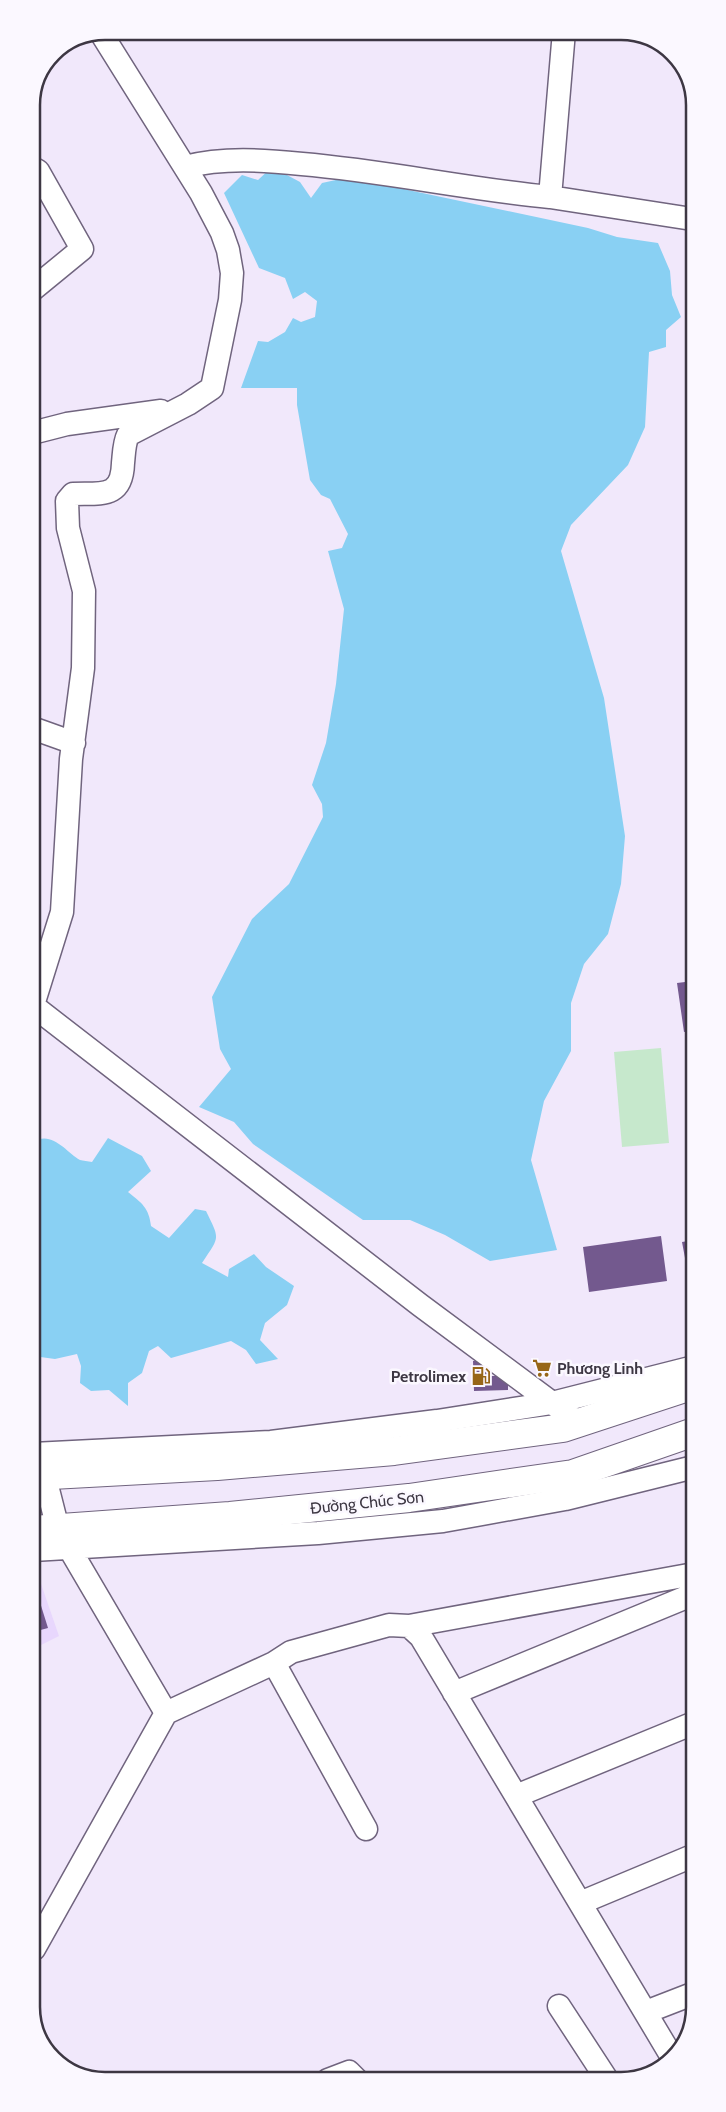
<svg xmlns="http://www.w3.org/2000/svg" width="726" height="2112" viewBox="0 0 726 2112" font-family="Cabin,sans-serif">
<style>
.built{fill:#e8d7fd}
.green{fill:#c6e8cc}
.water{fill:#89d0f3}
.building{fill:#73598e}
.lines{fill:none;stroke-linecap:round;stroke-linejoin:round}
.minor-casing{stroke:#70647e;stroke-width:25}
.highway-casing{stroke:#70647e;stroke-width:30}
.minor{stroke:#fff;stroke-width:22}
.highway{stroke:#fff;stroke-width:28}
.labels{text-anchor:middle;stroke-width:5;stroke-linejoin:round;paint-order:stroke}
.poi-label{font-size:16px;font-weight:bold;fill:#3d3743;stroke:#fbf8ff;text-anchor:start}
.street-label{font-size:16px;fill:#3d3743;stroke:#fbf8ff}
.rim{fill:none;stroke:#3d3743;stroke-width:2.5}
</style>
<rect width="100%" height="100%" fill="#f1e8fb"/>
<path class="built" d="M38,1575L59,1636L33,1649V1576Z"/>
<path class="green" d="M661,1048L669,1143L622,1147L614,1052Z"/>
<path class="water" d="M272,167L300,182L311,198L322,183L354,176L408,190L588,228L617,237L658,243L670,271L672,295L681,317L666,330V347L649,352L645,427L628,465L571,525L561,551L604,698L625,836L621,884L608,934L584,964L571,1003V1051L544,1101L531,1160L557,1250L490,1261L445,1235L410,1220H363L253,1144L234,1122L199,1107L231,1069L220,1049L212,997L252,919L289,884L323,817L322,804L312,785L326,743L336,684L344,609L328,551L342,548L348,534L330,499L321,495L310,480L297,405V388H241L258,341L268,342L285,332L293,318L301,322L315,317L317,301L305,292L293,299L285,278L259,268L224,193L242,175L258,180Z
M108,1138L142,1156L151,1171L128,1192C142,1203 149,1208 151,1226L169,1238L195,1209L206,1211C220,1240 220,1236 202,1263L228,1277L229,1269L254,1254L266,1267L294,1286L287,1305L265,1323L260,1340L278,1359L256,1364L246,1350L231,1341L171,1358L158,1346L149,1351L142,1373L128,1383V1406L109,1390L91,1391L80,1383L81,1366L77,1354L55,1359L33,1356V1142C52,1130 66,1152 80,1160C83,1161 88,1161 92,1162Z"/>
<path class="building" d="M693,981L694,1030L684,1032L677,983Z
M661,1236L667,1281L589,1292L583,1247Z
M694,1240V1256L685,1258L682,1242Z
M473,1361H489V1376H508V1390L474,1391Z
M38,1596L48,1628L33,1632V1598Z"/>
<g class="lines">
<g class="minor-casing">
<path id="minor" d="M31,167L38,171L82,249L32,290
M185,167C223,157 263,160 302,164C385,171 467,189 550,197L564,31
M550,197L692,219
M32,433L67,424L161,411
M32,728L74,743
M32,1005L420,1305L579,1423
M33,1005L62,912L71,759L83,668L84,591L68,528L67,501L73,494C101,493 122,499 123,463C124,454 124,443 128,435L188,404L212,388L230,300L232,273L228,250L222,233L201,193L101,33
M33,1454L271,1442L437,1421L552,1403L694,1367
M40,1458L58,1529L166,1713
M33,1550L318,1533L443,1521L565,1499L694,1467
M409,1626L421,1637L672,2057
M274,1663L366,1829
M454,1693L694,1594
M516,1796L694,1723
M580,1903L695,1855
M34,1949L166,1713L274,1663L291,1652L389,1625L409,1626L694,1574
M559,2006L606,2078
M646,2012L695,1993
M328,2080L349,2072L357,2080"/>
</g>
<g class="highway-casing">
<path id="highway" d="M33,1476L217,1466L394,1451L563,1428L694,1385
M33,1530L230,1516L409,1498L573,1474L694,1432"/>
</g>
<use href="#minor" class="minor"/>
<use href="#highway" class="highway"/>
</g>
<defs>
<g id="supermarket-bare" transform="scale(1.5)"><path d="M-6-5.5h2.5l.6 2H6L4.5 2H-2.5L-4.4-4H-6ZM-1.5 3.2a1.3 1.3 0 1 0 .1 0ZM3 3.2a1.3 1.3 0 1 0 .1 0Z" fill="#976618" stroke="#fbf8ff" stroke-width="2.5" paint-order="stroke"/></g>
<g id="fuel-bare" transform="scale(1.5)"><path d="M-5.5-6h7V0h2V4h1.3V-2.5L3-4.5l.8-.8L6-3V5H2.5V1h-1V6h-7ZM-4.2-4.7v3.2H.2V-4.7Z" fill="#976618" stroke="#fbf8ff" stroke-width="2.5" paint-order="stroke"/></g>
</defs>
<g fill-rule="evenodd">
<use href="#supermarket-bare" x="542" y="1368"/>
<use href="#fuel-bare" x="481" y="1376"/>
</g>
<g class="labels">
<g class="poi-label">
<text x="557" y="1374">Phương Linh</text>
<text x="466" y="1382" text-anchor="end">Petrolimex</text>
</g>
<g class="street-label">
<text transform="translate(367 1502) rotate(-6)" y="6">Đường Chúc Sơn</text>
</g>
</g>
<path d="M0 0H726V2112H0ZM105 40H621A65 65 0 0 1 686 105V2007A65 65 0 0 1 621 2072H105A65 65 0 0 1 40 2007V105A65 65 0 0 1 105 40Z" fill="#fbf8ff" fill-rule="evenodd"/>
<path class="rim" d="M105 40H621A65 65 0 0 1 686 105V2007A65 65 0 0 1 621 2072H105A65 65 0 0 1 40 2007V105A65 65 0 0 1 105 40Z"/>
</svg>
